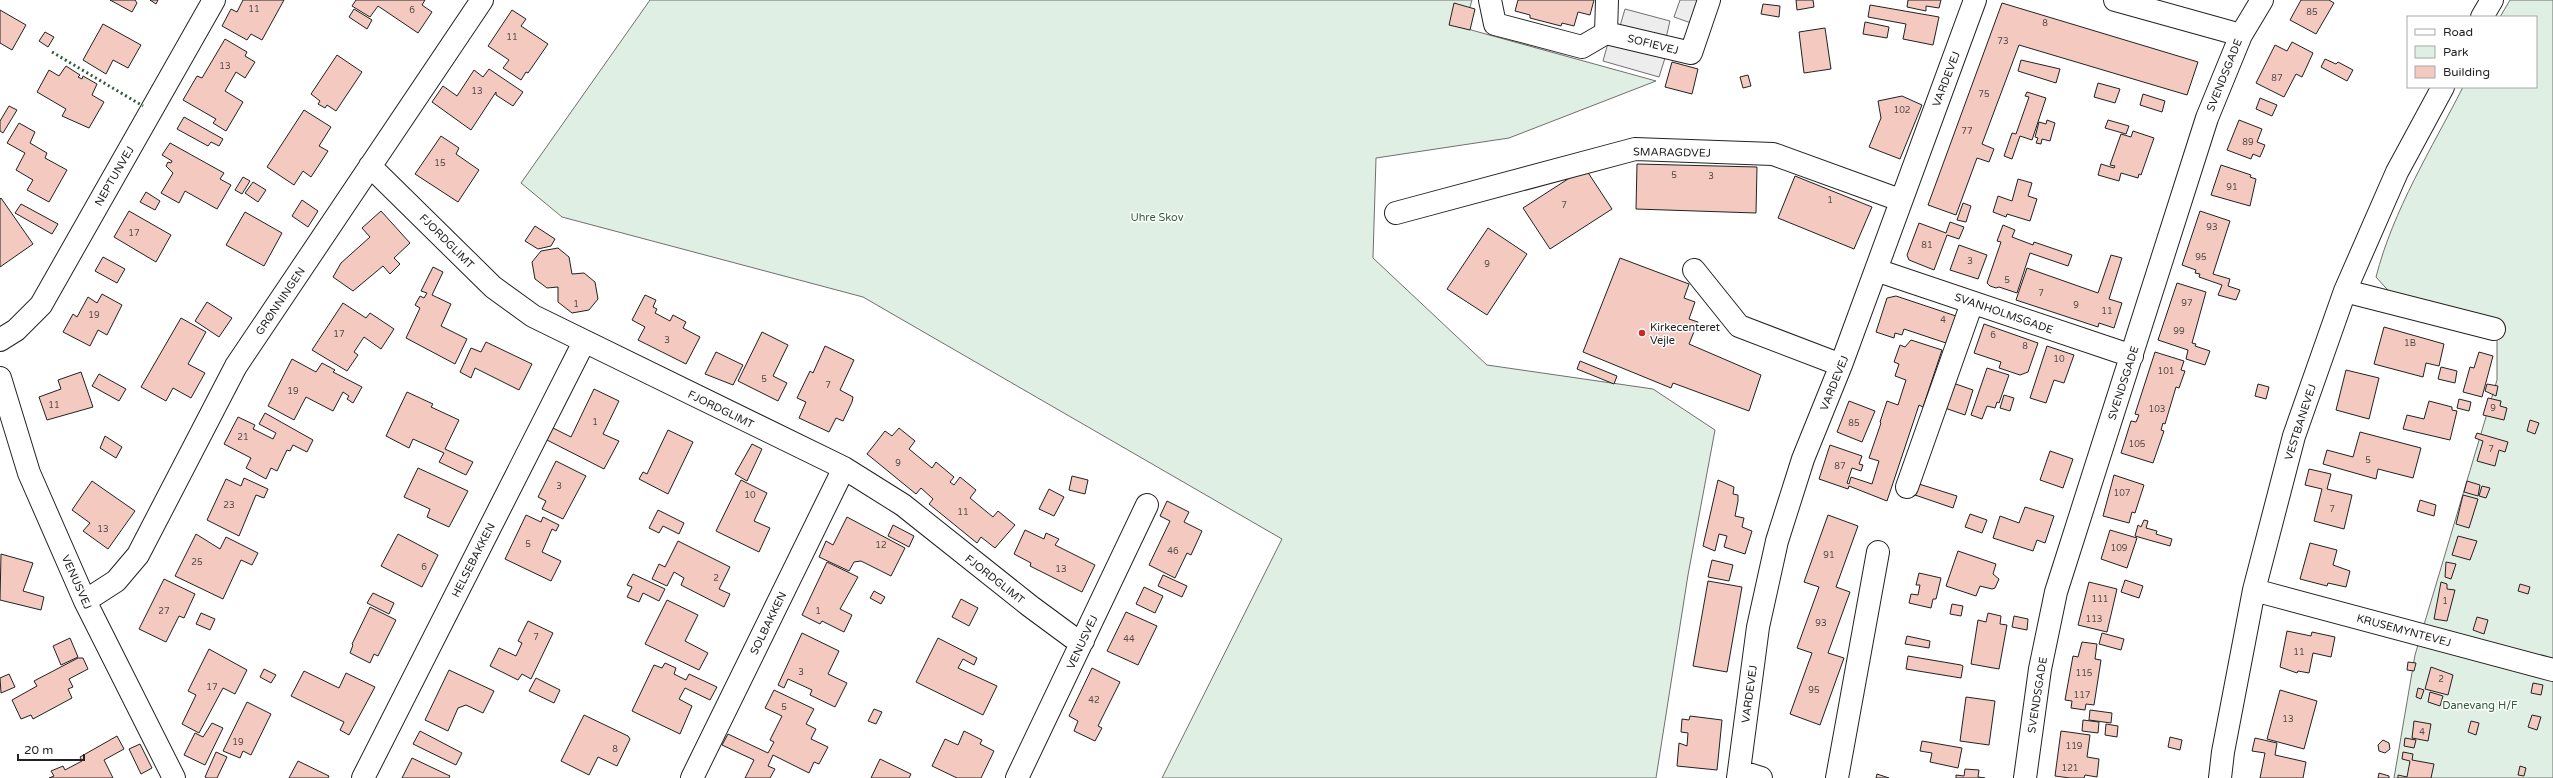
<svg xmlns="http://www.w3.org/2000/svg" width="2553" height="778" viewBox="0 0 2553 778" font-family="'Varela Round',sans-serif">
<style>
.green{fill:#e0efe3;stroke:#6f6f6f}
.parking{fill:#ededed;stroke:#6f6f6f}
.building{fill:#f3c9c0;stroke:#222}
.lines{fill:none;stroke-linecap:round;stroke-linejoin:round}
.minor-casing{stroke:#222;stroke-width:24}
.minor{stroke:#fff;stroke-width:22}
.hedge{stroke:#2f5e38;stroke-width:3;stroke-dasharray:2 3;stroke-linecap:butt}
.poi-dot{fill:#c62828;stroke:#fff;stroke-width:1.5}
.labels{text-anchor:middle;stroke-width:3;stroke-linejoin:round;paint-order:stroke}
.number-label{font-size:9px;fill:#564c4a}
.street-label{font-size:11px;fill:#222;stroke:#fff}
.park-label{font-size:11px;fill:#2f5e38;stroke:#fff}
.poi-label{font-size:11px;fill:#222;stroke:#fff;text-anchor:start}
</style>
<rect width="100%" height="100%" fill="#fff"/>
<path class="green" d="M650,0H1472L1464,28L1656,81L1509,138L1376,158L1373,258L1487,365L1653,389L1715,430L1688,575L1656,778H1162L1282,539L863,297L562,217L521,183Z
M2510,0H2553V778H2394L2415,655L2497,380V325L2395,298L2376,277C2393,210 2432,148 2463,87H2536V17H2500Z"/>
<path class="parking" d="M1680,0H1698L1691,23L1674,17Z
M1625,9L1670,21L1666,38L1620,26Z
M1608,43L1665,58L1659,77L1603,61Z"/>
<path class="building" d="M110,0H135L137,3L132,12Z
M150,0H158L156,4Z
M243,0H284L262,40L251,34L247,40L222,26L231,9L237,12Z
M356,0H425L422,5L432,12L418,33L378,6L370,17L352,6Z
M1518,0H1594L1590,15L1578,12L1574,26L1562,23L1561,26L1530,18V15L1515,11Z
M1796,0H1813L1814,7L1797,10Z
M1908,0H1941L1939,8L1926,6V11L1907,7Z
M2301,0H2329L2334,3L2316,34L2290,20Z
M1454,3L1475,9L1470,30L1449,25Z
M2002,3L2198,62L2187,95L2019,45L1982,144L1994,149L1989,162L1977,158L1956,215L1928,205Z
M1763,4L1780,6L1779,17L1761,14Z
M1870,5L1939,17L1933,45L1903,39L1906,24L1868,17Z
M354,9L372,20L367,29L349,17Z
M0,10L26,25L12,50L0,43Z
M512,10L526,19L521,26L548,44L528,73L526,72L521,80L503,68L509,60L488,46Z
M1865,22L1889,27L1887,38L1863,34Z
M103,24L141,45L128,68L113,60L106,74L83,60Z
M1825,28L1831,69L1804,73L1799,32Z
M45,32L54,37L48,47L39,41Z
M225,39L247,52L245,56L255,62L245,78L236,72L225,91L243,102L226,131L213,123L216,119L183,100L197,76L202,78Z
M2292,42L2313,53L2302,77L2296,74L2284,97L2256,83L2275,45L2287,51Z
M337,55L362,72L336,111L327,105L325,108L318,104L320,101L311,94Z
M2325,59L2336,64L2338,62L2353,70L2347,81L2321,67Z
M2021,60L2060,69L2056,83L2018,71Z
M1672,62L1698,69L1692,94L1665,87Z
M66,66L80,75L78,77L82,79L83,76L97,84L92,95L104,102L89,128L62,116L66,109L37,92L49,70L59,76Z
M489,69L523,92L513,106L496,95V92L471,130L432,102L443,86L457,96L474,70L483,77Z
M1748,75L1751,86L1743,88L1740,77Z
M2098,83L2120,89L2115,103L2094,97Z
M2027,92L2046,98L2032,140L2020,136L2012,159L2004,156L2012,133L2016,134L2029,97L2025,96Z
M2143,94L2165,101L2162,112L2140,105Z
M1902,96L1922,105L1900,159L1869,147L1881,118L1878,101Z
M2260,98L2277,105L2272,116L2256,109Z
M9,106L17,110L3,133L0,131V121Z
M304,110L331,127L319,146L328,151L311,177L303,171L294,185L267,167Z
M184,117L223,139L219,146L211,142L208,146L177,129Z
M2047,120L2055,123L2050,141L2042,139L2041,144L2036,143L2038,138L2035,137L2039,122L2046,124Z
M2108,120L2129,126L2126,134L2105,128Z
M2239,120L2262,129L2257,142L2265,145L2260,157L2253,154L2251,159L2227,150Z
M19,123L35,132L30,143L47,153L45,158L67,170L49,202L27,190L33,180L16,170L25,153L7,143Z
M2133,131L2154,138L2141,175L2139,174L2138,178L2121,173L2119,181L2098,175L2101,164L2114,168L2115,166L2110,165L2121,134L2131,137Z
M441,136L459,148L456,154L479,170L458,202L415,174Z
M170,143L224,173L220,179L231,185L217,209L185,191L179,203L161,193L173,173L166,166L168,162L171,163L172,161L162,155Z
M1637,164L1757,167L1756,213L1636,209Z
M2221,165L2251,175L2250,177L2256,179L2250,206L2211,195Z
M1585,168L1612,209L1550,249L1523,208Z
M1795,176L1872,207L1854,249L1778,218Z
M243,177L250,181L242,194L235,190Z
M2018,179L2032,183L2028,196L2037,199L2030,221L2007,214L2006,217L1993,212L1998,196L2012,201Z
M253,182L266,190L258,202L245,193Z
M146,192L160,201L155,210L140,202Z
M1,198L33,244L0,267V199Z
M302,200L318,211L308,227L292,216Z
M1963,203L1971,206L1966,222L1957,220Z
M21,204L58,224L52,234L15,213Z
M129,211L171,235L156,262L114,237Z
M381,211L410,243L394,258L400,264L390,274L383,266L353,291L333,277L341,263L370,237L362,228Z
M2200,211L2230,221L2213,274L2230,279L2228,286L2240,290L2236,300L2218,295L2222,285L2199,277L2200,274L2195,273L2196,270L2182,265Z
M245,212L282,233L264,266L226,245Z
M1950,222L1964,227L1959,239L1947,235L1934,270L1909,260L1907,255L1919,223L1946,233Z
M2003,225L2015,230L2012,237L2033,245L2034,242L2072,255L2068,266L2030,253L2017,293L1999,287L1996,288L1990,286L1987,283L2001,242L1997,241Z
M535,226L555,239L551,246L538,249L525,241Z
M1488,228L1527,254L1487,315L1447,289Z
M1959,245L1987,255L1978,279L1950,270Z
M558,248L569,257L572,274L584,273L595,282L598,299L589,310L572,313L558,302V287L547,288L535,279L532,262L541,251Z
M2111,255L2122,258L2109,299L2122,303L2114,328L2099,323L2098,327L2016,300L2027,268L2098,293Z
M103,257L125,269L117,283L95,271Z
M1620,258L1689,284L1684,298L1695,302L1689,319L1698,322L1689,344L1761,375L1749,411L1673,383L1671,388L1583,352Z
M433,267L443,272L432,295L451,304L441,326L467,339L455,364L406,338L420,308L415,305L420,296L424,298L427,293L421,291Z
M2177,283L2206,292L2192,343L2196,344L2195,346L2210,351L2205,365L2186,359L2188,350L2158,340Z
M102,294L122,305L107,335L98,330L90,346L63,332L73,314L77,317L88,297L97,303Z
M645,295L656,300L653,307L657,309L655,313L670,321L673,315L686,322L683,328L700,337L686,364L638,340L645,327L632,320Z
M1896,296L1956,316L1952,345L1904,329L1902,335L1895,333L1894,338L1876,332L1887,298Z
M207,302L232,318L219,337L195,321Z
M343,303L366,318L370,313L394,329L381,349L364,337L354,352L358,355L347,371L312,350Z
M181,318L206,332L188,364L205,373L191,398L173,388L166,401L141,387Z
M1984,324L2038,343L2028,372L2020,375L1999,368L2001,362L1974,353Z
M2384,327L2444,344L2439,366L2426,363L2423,377L2374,364Z
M762,332L788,345L773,376L787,383L778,401L738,381Z
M1911,340L1942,350L1923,407L1919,405L1887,501L1849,486L1848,489L1819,479L1830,445L1862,456L1859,464L1863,465L1861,471L1852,468L1847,483L1849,484L1851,477L1872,484L1879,461L1869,458L1881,423L1880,422L1887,401L1898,405L1906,380L1895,376L1899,364L1894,362L1900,345L1905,347Z
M486,342L532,364L519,390L475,368L471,378L460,372L471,348L481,352Z
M825,346L854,360L840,390L853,397L852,402L843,421L836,418L829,432L799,418L806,402L797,398L810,371L813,373Z
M2047,346L2074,355L2064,383L2054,380L2046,403L2030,398Z
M716,352L743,365L733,385L705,374Z
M2155,352L2184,361L2181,370L2185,371L2179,388L2176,387L2165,424L2163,423L2161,430L2164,431L2153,463L2121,453L2131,421L2136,422L2139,415L2135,414Z
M2479,352L2493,356L2482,397L2463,392L2470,367L2474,368Z
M292,359L316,372L322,363L335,370L333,372L362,387L353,403L347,399L349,396L343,392L333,411L306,397L294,420L268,406Z
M1580,361L1617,376L1614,384L1577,369Z
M2441,367L2457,371L2455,383L2438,379Z
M1987,368L2009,375L1999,403L1997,402L1995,408L1987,406L1982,419L1971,415Z
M2346,370L2379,378L2369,419L2336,410Z
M81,372L93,407L47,420L39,397L61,389L58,380Z
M99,374L126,389L119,401L92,386Z
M1950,382L1973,390L1965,415L1942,407Z
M2258,384L2269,387L2266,399L2255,396Z
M2487,384L2498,386L2496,396L2485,391Z
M594,389L619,401L603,434L619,441L604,469L545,439L551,427L571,437Z
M407,392L433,404L431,407L459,420L445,449L473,462L466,475L439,462L444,453L413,439L409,448L386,436Z
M2004,395L2014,398L2010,411L2000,408Z
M2488,398L2501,401L2500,406L2507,408L2504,420L2483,415Z
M2459,399L2471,402L2469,411L2457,408Z
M1849,401L1875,411L1862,442L1837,432Z
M2429,401L2452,407V410L2457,411L2450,440L2403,429L2407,415L2424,419Z
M265,413L313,440L307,452L293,445L290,451L287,450L277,471L271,468L266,479L246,468L251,458L224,444L238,417L255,425L253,429L273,439L276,433L259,424Z
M2530,420L2539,423L2535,434L2527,431Z
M899,428L915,441L909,449L932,468L936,462L954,477L950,482L954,485L960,477L976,490L970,498L993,517L998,511L1015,525L995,548L981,537L977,543L929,504L933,499L921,488L916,494L867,454L885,431L892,436Z
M668,430L693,442L668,494L639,479L643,472L647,474Z
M2360,432L2421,448L2413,478L2378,469L2376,479L2323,464L2327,450L2353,457Z
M2477,433L2508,442L2505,452L2499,450L2495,466L2477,461L2483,441L2475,438Z
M105,436L122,447L116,458L100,448Z
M752,444L762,449L747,481L735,474Z
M2050,451L2073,459L2063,488L2040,480Z
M556,461L586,476L563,519L542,509L546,501L538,497Z
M418,468L468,491L449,527L427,517L430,509L404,497Z
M2309,469L2331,474L2327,489L2352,495L2344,529L2314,521L2322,489L2305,485Z
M2114,475L2144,485L2135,513L2132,512L2129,523L2103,516Z
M1072,476L1088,480L1085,494L1069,490Z
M244,478L268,489L264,498L256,495L239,536L207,520L226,479L241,486Z
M741,480L767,493L754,521L770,528L759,552L716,531Z
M1718,480L1734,487L1733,494L1738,495V501L1735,516L1744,518L1742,527L1752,531L1745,554L1724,547L1727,536L1719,534L1715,551L1703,546Z
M92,481L135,511L108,549L83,531L90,523L72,510Z
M2467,481L2480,485L2478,496L2464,492Z
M1919,484L1957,496L1953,508L1915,495Z
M2482,486L2490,488L2486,498L2479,496Z
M1049,489L1064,497L1054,516L1039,509Z
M2463,495L2478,499L2469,528L2456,524Z
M2420,500L2436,505L2434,516L2417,511Z
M1167,501L1189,512L1184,522L1202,531L1191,555L1187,553L1175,578L1149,565L1170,521L1160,516Z
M2025,507L2054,516L2045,543L2037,540L2033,551L1993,538L2000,516L2019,523Z
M658,510L684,523L679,534L663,526L659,533L649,528Z
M1970,514L1987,520L1982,533L1965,527Z
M526,515L541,522L543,517L559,525L556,531L552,529L542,552L561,561L551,581L505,559Z
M1828,515L1858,526L1836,587L1850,592L1828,653L1844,658L1820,725L1790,714L1812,653L1797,648L1819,587L1804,582Z
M847,517L905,548L891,576L861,561L854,562L849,571L819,557L826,541L833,545Z
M2144,520L2148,521L2146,528L2157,531L2156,534L2172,539L2170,546L2135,536L2138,525L2141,527Z
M893,525L914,536L909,547L888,536Z
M1025,530L1044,539L1046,533L1059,539L1055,545L1095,565L1082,592L1030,566L1031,563L1014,554Z
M2110,530L2137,538L2127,568L2101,559Z
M196,534L220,549L226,537L258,553L252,565L241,560L223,599L175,576Z
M398,534L438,555L422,587L381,566Z
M2458,536L2477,541L2470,560L2452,555Z
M678,541L730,567L719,589L730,594L724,607L681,585L684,578L674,572L667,586L652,579L659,564L665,567Z
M2310,543L2337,550L2333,565L2350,571L2346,587L2328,583L2327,586L2300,579Z
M1958,551L1996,564L1993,574L1999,579L1995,588L1992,589L1980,586L1976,596L1946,586Z
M1,554L33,563L23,591L44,597L41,610L0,600Z
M1712,560L1733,565L1729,581L1708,577Z
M827,562L858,577L840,609L852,615L844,632L822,621L820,624L802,615Z
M2446,562L2456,564L2451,579L2445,577Z
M1919,573L1941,578L1936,599H1933L1931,608L1909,603L1911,594L1918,595L1920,585H1916Z
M633,574L665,589L659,601L643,593L639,602L627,597L632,587L627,585Z
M1163,575L1187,586L1182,597L1158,586Z
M164,579L195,594L184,618L179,616L166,642L139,629Z
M2125,580L2143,586L2139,598L2121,592Z
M1708,581L1742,587L1727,672L1693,666Z
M2089,582L2117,589L2107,632L2078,625Z
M2441,582L2447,584V589L2455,590L2447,621L2434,619Z
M2520,584L2530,587L2528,594L2518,591Z
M1144,587L1163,596L1155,613L1136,604Z
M874,591L885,597L881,604L870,598Z
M373,593L394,603L389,614L367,603Z
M961,599L978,608L969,626L952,617Z
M667,600L698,615L685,641L708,653L699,670L645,644Z
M1952,604L1963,606L1961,616L1950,614Z
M370,607L396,620L378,656L374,654L370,663L350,653L353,645L352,644Z
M1126,612L1157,626L1138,665L1107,651Z
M201,613L215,619L210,630L196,624Z
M1988,613L2001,616L2000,624L2007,625L1999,669L1971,664L1978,620L1986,622Z
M2014,616L2028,619L2027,630L2012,627Z
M2477,617L2488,620L2484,634L2473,630Z
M528,621L553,633L531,679L522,674L518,680L490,666L499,648L516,656L522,643L518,641Z
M2287,631L2311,636L2312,632L2335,637L2331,657L2313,653L2309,673L2298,671L2297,673L2280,667Z
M802,633L839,651L828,674L847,683L835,707L810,695L812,690L788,679L784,688L778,685Z
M2102,633L2124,639L2121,650L2099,644Z
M1907,636L1930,641L1929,648L1905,644Z
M70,638L78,657L61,665L53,646Z
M938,638L977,658L974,665L963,659L958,668L997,686L983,715L916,682Z
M2082,642L2097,644L2095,659L2101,660L2094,705L2086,704L2085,710L2071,708L2072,701L2065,700L2073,656L2078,657Z
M209,649L247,670L235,694L223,688L199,733L182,724L196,695L188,691Z
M1908,656L1961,665L1963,666L1961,678L1906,669Z
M78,658H83L88,669L69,679L73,687L68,689L72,698L33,719L31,715L21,719L12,700L37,686L34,681Z
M2408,662L2416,663L2414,671L2407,670Z
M665,663L676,668L674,674L686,680L689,674L717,687L710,700L685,688L679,699L692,706L680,734L632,711L654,665L662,668Z
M2431,667L2453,675L2448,695L2425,689Z
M1092,668L1120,682L1098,726L1102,728L1095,741L1074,731L1078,721L1069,716Z
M264,669L276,675L271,683L260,677Z
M449,670L494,691L483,713L466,705L458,708L448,731L425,720Z
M304,671L339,688L346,673L375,687L349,735L340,730L344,722L291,696Z
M9,674L15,687L1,693L0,678Z
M536,678L560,690L554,703L529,691Z
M2533,683L2543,685L2541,695L2531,693Z
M2418,688L2424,690L2421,699L2416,697Z
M774,690L814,709L806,724L816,729L811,739L828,747L819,764L814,762L809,773L773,755L768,766L775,769L770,778H745L754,760L722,745L728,734L768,753L774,742L770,740L782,716L765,708Z
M2280,690L2317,701L2304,749L2267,739Z
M2430,692L2443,696L2440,706L2428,702Z
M1966,697L1995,701L1989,745L1960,741Z
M247,702L271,714L251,755L243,751L240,758L223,751Z
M874,709L882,712L876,724L868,721Z
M2090,710L2112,713L2111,723L2089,720Z
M584,715L628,736L630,739L617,766L598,757L589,775L561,761Z
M2532,715L2541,717L2537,730L2528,727Z
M1690,716L1722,720L1717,770L1677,766L1679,743L1687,746L1688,733L1681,732L1682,719L1689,720Z
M2083,720L2099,722L2098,733L2082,731Z
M2414,721L2431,724L2428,741L2412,738Z
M2471,721L2479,723L2476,735L2468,732Z
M212,723L223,728L205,765L184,755L195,733L203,737Z
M2106,724L2118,726L2117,737L2105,735Z
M420,731L462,753L456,765L413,744Z
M964,731L982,740L980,744L994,751L981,778H957L932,766L945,739L958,745Z
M2061,731L2090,735L2087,757L2099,759L2097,777L2085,775L2084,778H2070L2055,776Z
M117,736L124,749L104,760L113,778H49L54,776L51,771L63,766L65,770L82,761L80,757Z
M2170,737L2182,740L2180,750L2168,747Z
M2255,738L2277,743L2275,755L2306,762L2303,778H2260L2265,753L2252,751Z
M2405,738L2416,740L2414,748L2404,746Z
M2383,740L2389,743L2390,749L2385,753L2379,751L2378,745Z
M1922,741L1962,748L1958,768L1930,762L1932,753L1920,751Z
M140,744L152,768L141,774L129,749Z
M216,752L227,757L217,778H207L205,777Z
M2403,752L2413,754L2412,760L2434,764L2431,778H2398V775L2407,777L2410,761L2402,759Z
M412,758L450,776L449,778H402Z
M880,759L911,774L909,778H871Z
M298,761L329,776L328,778H289Z
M2520,766L2526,768L2524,776L2518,775Z
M1965,769L1979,770L1978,777L1985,778H1956V775L1964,776Z
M2379,773L2389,776V778H2378Z
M1877,774L1889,778H1876Z"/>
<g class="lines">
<g class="minor-casing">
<path id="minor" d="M1490,0L1495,24L1582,47L1606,33L1691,53L1709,0
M2115,0L2241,35
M2482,17L2492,0
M1606,33L1607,0
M370,166L493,287L533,316L844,468L903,505L1030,606L1072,637L1083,641
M1396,213L1635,149L1773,154L1900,200
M1694,270L1739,326L1841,365
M1876,270L2132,356
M2345,291L2494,329
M0,340L16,330L41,305L214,0
M0,378L29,473L85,601L174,778
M1907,487L1972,303
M2254,590L2553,670
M85,601L116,581L138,555L236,366L482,0
M1739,771L1761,778
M363,778L584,342
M692,778L844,468
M1017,778L1147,505
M1738,778L1758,627L1777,541L1803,459L1841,365L1975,0
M1837,778L1878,552
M2025,778L2040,669L2056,592L2207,118L2241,35L2262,0
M2220,778L2223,752L2254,590L2294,436L2345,291L2397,172L2443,87"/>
</g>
<use href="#minor" class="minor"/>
<path class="hedge" d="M52,52L143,106"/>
</g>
<circle class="poi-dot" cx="1642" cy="333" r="4"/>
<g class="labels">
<g class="number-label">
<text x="254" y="12">11</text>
<text x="412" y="13">6</text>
<text x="2312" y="15">85</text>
<text x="2045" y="26">8</text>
<text x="512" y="40">11</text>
<text x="2003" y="44">73</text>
<text x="225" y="69">13</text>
<text x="2277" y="81">87</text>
<text x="477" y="94">13</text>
<text x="1984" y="97">75</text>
<text x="1902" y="113">102</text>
<text x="1967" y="134">77</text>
<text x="2248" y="145">89</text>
<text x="440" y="166">15</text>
<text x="1674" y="178">5</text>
<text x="1711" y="179">3</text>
<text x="2232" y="190">91</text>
<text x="1830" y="203">1</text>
<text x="1564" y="208">7</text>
<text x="2212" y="230">93</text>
<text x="134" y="236">17</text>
<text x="1927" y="248">81</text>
<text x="2201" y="260">95</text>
<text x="1970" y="264">3</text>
<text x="1487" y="267">9</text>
<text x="2007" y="283">5</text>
<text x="2041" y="296">7</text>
<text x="2187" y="306">97</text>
<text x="576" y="307">1</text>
<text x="2076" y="308">9</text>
<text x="2107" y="314">11</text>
<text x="94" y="318">19</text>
<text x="1943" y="323">4</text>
<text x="2179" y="334">99</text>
<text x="339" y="337">17</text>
<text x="1993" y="338">6</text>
<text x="667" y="343">3</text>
<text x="2410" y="346">1B</text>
<text x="2025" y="349">8</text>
<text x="2059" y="362">10</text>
<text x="2166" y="374">101</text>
<text x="764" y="382">5</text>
<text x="828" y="388">7</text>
<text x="293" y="394">19</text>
<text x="54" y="408">11</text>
<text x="2493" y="411">9</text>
<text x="2157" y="412">103</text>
<text x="595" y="425">1</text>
<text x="1854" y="426">85</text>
<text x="243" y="440">21</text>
<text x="2137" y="447">105</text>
<text x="2491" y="452">7</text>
<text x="2368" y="463">5</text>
<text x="898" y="466">9</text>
<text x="1840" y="469">87</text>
<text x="559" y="489">3</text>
<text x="2122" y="496">107</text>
<text x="750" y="498">10</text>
<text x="229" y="508">23</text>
<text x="2332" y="512">7</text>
<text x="963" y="515">11</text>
<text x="103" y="532">13</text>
<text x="528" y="547">5</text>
<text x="881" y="548">12</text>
<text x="2119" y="551">109</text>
<text x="1173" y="554">46</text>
<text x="1829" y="558">91</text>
<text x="197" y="565">25</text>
<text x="424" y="570">6</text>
<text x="1061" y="572">13</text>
<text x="716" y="581">2</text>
<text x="2100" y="602">111</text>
<text x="2445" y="604">1</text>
<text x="164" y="614">27</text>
<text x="818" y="614">1</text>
<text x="2094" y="622">113</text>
<text x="1821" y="626">93</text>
<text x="536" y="640">7</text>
<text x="1129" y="642">44</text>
<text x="2299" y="655">11</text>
<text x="801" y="675">3</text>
<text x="2084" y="676">115</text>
<text x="2441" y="682">2</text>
<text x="212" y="690">17</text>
<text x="1814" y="693">95</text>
<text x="2082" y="698">117</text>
<text x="1094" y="703">42</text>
<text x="784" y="710">5</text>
<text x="2288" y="722">13</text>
<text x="2422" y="735">4</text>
<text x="238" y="745">19</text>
<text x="2074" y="749">119</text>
<text x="615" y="752">8</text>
<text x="2070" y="771">121</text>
</g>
<g class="street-label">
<text transform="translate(1653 44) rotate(14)" y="4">SOFIEVEJ</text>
<text transform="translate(2224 75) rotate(-68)" y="4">SVENDSGADE</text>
<text transform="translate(1946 79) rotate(-69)" y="4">VARDEVEJ</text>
<text transform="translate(1672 152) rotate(1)" y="4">SMARAGDVEJ</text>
<text transform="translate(114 176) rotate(-60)" y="4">NEPTUNVEJ</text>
<text transform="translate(447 241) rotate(45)" y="4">FJORDGLIMT</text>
<text transform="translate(280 301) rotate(-56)" y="4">GRØNNINGEN</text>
<text transform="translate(2004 313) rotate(19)" y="4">SVANHOLMSGADE</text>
<text transform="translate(1834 383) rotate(-68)" y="4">VARDEVEJ</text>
<text transform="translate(2123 383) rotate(-72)" y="4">SVENDSGADE</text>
<text transform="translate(721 409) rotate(26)" y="4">FJORDGLIMT</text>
<text transform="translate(2300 422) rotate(-72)" y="4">VESTBANEVEJ</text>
<text transform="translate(473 560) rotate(-63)" y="4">HELSEBAKKEN</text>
<text transform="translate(995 579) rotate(38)" y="4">FJORDGLIMT</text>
<text transform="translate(77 582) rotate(66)" y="4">VENUSVEJ</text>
<text transform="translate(768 623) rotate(-64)" y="4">SOLBAKKEN</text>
<text transform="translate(2404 630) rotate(15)" y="4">KRUSEMYNTEVEJ</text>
<text transform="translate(1082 642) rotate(-65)" y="4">VENUSVEJ</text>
<text transform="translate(1749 694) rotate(-82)" y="4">VARDEVEJ</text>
<text transform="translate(2037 695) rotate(-81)" y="4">SVENDSGADE</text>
</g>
<g class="park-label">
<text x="1157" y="221">Uhre Skov</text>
<text x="2480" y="709">Danevang H/F</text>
</g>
<g class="poi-label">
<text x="1650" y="331">Kirkecenteret<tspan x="1650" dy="13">Vejle</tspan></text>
</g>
</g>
<rect x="2407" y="16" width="130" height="72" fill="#ffffff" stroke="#a7a7a7"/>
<rect x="2415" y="29" width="20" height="6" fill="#ffffff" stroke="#a7a7a7"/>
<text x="2443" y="36" font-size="12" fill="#222222">Road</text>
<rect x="2415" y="46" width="20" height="12" fill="#e0efe3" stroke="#a7a7a7"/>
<text x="2443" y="56" font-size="12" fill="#222222">Park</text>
<rect x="2415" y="66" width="20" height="12" fill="#f3c9c0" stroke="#a7a7a7"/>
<text x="2443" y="76" font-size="12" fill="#222222">Building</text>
<path d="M18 754v6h66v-6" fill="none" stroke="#222222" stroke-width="2"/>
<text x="24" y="754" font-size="12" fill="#222222" stroke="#ffffff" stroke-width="3" paint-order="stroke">20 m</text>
</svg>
